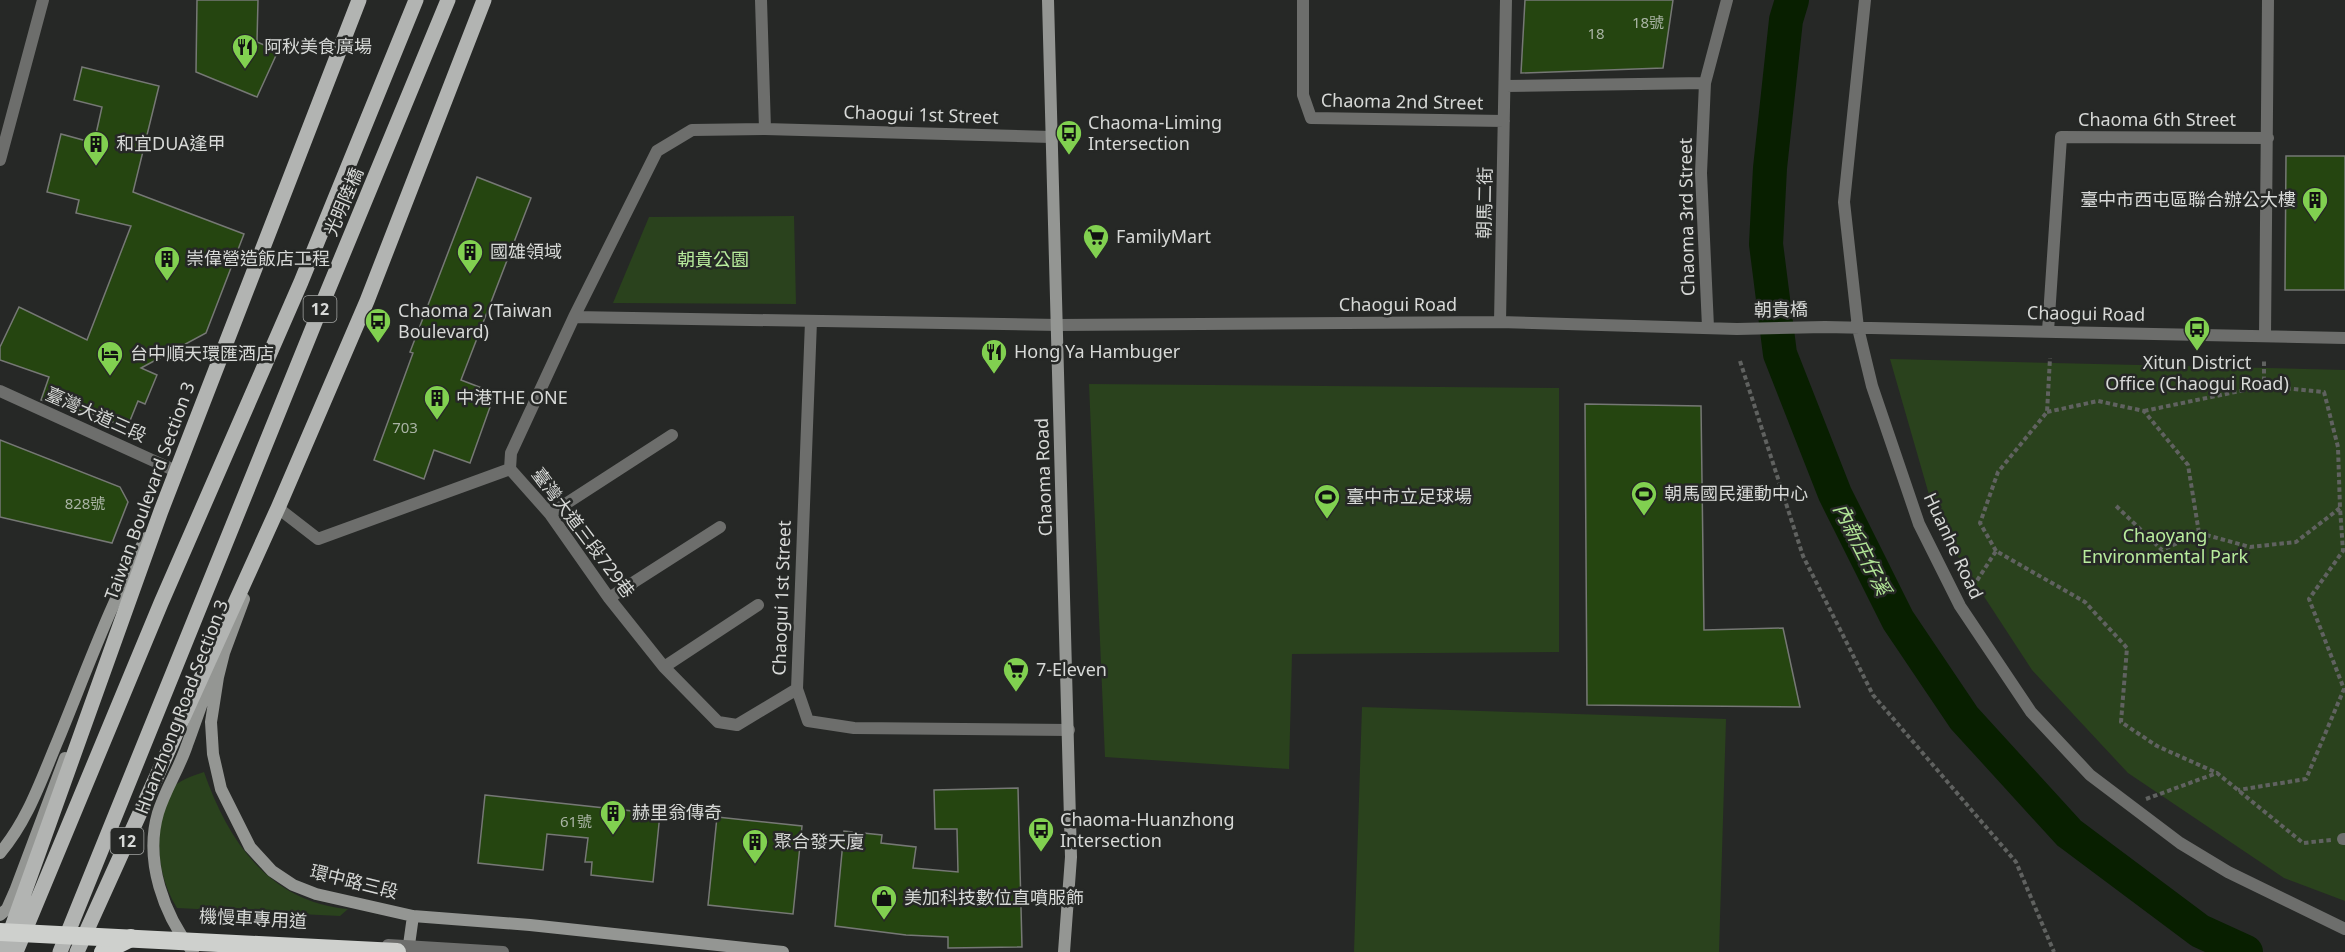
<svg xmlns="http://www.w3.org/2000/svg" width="2345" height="952" viewBox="0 0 2345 952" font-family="'Noto Sans','Noto Sans TC',sans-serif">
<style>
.green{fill:#2a421d}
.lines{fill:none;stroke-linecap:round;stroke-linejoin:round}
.river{stroke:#081f00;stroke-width:34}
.building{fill:#254510;stroke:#767875;stroke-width:1.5}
.path{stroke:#606260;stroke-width:4;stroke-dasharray:4.5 3;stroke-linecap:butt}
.lane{stroke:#6d6e6c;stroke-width:12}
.street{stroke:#6d6e6c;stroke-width:12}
.secondary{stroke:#949693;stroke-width:12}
.primary{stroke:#b2b4b2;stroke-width:15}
.highway{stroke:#ced0cd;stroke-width:18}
.lane-bridge{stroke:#6d6e6c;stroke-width:12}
.highway-bridge{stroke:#ced0cd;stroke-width:18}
.labels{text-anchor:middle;stroke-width:5;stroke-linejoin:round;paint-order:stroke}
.number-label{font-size:15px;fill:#aab4a5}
.shield{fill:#262826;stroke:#a2a4a2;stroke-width:1.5}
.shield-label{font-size:16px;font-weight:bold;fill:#d7d9d7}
.poi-label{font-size:18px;fill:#d7d9d7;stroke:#262826;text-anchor:start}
.street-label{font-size:18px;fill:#d7d9d7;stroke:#262826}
.park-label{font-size:18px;fill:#b8ec9d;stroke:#262826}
.water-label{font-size:20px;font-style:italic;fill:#b1e596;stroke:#262826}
</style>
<rect width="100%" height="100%" fill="#262826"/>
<path class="green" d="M794,216L796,304L613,303L649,217Z
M1890,359L2345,370V901L2284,878L2128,773L2032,670L1938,526Z
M1089,384L1559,388V652L1292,654L1289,769L1105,757Z
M1362,707L1726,719L1719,952H1354Z
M204,772C228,841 269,902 348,909L340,916L177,908C158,878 154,837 166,804C168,800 169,794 171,790C178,780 193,776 204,772Z"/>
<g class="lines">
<path class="river" d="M1792,0L1786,20L1770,168L1766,244L1780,354L1835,494L1898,620L1964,718L2069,833L2200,931L2246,952"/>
</g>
<path class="building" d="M197,0H258L257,42L278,51L257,97L196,72Z
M1525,0H1673L1663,68L1521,73Z
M82,67L159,86L133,192L244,234L206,333L141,368L157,375L145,404L138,401L127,428L96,415L41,400L49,377L0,360V347L19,307L87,340L131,226L76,213L79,200L47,192L61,134L94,143L102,107L74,100Z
M2286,156H2345V290H2285Z
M477,177L531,198L461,380L495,393L470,463L434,450L424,479L374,460L413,353L410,352Z
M1585,404L1701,406L1704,630L1783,628L1800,707L1587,705Z
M0,440L120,487L128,502L112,543L0,517Z
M1018,788L1022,947L948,948V937L906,935L835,926L844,831L882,835L881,843L916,847L913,868L958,872L957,829H935L934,790Z
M485,795L660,814L653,882L591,875L592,862H585L588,838L547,834L543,870L478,863Z
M717,817L802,826L793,914L708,905Z"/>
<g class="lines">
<path class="path" d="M1740,361L1803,556L1873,695L2016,862L2054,952
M2264,386L2324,392L2338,447L2340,508
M2144,411L2264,386V360
M2047,412L2098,401L2144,411L2188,465L2199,533L2162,550L2114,504
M2199,533L2250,547L2296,542L2340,508L2343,551L2309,599L2344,689L2306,779L2238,790
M1996,551L1980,523L1998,472L2047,412L2050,358
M1969,593L1996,551L2085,602L2127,648L2121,722L2157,746L2217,773
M2146,799L2217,773L2303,843L2331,840"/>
<path class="lane" d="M2343,839H2345"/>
<path class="street" d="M761,0L765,129
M1303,0V95L1311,118L1504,121
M1865,0L1844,202L1858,328L1872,386L1919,524L1960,606L2031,712L2090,775L2180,843L2228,872L2345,929
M1505,86L1705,83
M0,160L43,0
M574,317L1058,325L1500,322L1737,329L1825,327L2345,338
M811,321L797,689L808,721L854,728L1069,730
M1500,322L1506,0
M1708,327L1701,173L1705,83L1727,0
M2048,331L2061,137L2268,138
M2265,336L2268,0
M0,391L176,471
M510,469L511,453L574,317L657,151L692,130L765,129L1051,137
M510,469L550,514L609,598L664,667L718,722L737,725L797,689
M278,508L318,539L510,469
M550,514L672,435
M609,598L720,527
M664,667L758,605"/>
<path class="secondary" d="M1048,0L1071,857L1064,952
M244,599L224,653L218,677L211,722L213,754L221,789L250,847L272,871L293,885L316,894L413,916L530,925L783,952
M0,853C28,820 41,780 58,740C86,672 111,602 146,538
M0,915L7,909L15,891L65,758
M193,952C164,915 144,861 158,813C165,790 179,769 187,745C196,721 204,696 214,671
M408,952L413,916"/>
<path class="primary" d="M3,952L161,511L359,0
M16,952L161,603L301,282L416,0
M60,952L326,295L448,0
M77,952L278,508L367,301L484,0"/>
<path class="highway" d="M103,952L131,938"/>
<path class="lane-bridge" d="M388,945L503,952"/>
<path class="highway-bridge" d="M0,932L397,952"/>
</g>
<defs>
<g id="restaurant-pin" transform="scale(1.35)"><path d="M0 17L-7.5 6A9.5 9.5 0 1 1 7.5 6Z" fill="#81d050" stroke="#262826"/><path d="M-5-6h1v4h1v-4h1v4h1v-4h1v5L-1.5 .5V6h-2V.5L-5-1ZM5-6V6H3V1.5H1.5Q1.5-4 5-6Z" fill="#111"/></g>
<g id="bus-pin" transform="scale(1.35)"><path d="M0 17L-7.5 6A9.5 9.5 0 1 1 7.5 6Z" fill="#81d050" stroke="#262826"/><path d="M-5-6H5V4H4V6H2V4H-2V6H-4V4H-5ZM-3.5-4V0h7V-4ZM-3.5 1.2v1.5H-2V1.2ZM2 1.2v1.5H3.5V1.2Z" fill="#111"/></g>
<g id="building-pin" transform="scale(1.35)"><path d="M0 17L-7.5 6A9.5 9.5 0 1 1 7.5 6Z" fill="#81d050" stroke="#262826"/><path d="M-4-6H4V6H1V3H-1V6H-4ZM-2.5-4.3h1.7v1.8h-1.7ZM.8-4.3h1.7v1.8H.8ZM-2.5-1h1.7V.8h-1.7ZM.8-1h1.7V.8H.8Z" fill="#111"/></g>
<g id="supermarket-pin" transform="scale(1.35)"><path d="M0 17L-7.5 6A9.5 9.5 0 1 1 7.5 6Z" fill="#81d050" stroke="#262826"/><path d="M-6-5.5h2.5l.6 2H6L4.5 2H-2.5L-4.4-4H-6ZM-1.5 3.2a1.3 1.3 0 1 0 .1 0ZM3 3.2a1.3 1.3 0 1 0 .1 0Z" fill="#111"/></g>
<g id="hotel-pin" transform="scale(1.35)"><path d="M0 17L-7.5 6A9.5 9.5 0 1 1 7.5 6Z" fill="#81d050" stroke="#262826"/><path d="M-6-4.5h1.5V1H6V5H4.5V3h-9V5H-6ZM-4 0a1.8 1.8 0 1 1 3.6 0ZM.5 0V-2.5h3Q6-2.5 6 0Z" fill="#111"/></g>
<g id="stadium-pin" transform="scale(1.35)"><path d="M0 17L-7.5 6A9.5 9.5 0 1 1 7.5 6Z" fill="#81d050" stroke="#262826"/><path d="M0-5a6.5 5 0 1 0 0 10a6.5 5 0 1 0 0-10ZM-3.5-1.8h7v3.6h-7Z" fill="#111"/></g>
<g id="shop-pin" transform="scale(1.35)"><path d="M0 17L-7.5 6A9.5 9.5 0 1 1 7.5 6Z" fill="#81d050" stroke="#262826"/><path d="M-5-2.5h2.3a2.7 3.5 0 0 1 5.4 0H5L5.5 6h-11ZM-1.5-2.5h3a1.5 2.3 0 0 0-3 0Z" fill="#111"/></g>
</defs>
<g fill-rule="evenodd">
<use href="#restaurant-pin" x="245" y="47"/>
<use href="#bus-pin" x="1069" y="133"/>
<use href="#building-pin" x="96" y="144"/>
<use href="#building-pin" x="2315" y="200"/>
<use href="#supermarket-pin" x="1096" y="237"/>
<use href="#building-pin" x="470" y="252"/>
<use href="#building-pin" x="167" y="259"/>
<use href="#bus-pin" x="378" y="321"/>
<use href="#bus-pin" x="2197" y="329"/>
<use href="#restaurant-pin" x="994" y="352"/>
<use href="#hotel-pin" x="110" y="354"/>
<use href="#building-pin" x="437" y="398"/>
<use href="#stadium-pin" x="1644" y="494"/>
<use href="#stadium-pin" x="1327" y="497"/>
<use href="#supermarket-pin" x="1016" y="670"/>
<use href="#building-pin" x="613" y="813"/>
<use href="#bus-pin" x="1041" y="830"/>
<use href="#building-pin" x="755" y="842"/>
<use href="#shop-pin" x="884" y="898"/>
</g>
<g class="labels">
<g class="number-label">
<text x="1648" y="28">18號</text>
<text x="1596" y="39">18</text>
<text x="405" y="433">703</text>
<text x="85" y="509">828號</text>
<text x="576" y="827">61號</text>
</g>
<g class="shield">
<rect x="303.5" y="296" width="33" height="26" rx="4.5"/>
<rect x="110.5" y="828" width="33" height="26" rx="4.5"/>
</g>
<g class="shield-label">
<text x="320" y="315">12</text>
<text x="127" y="847">12</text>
</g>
<g class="poi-label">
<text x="264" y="53">阿秋美食廣場</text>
<text x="1088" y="129">Chaoma-Liming<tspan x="1088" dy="21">Intersection</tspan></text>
<text x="116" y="150">和宜DUA逢甲</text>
<text x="2296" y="206" text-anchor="end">臺中市西屯區聯合辦公大樓</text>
<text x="1116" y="243">FamilyMart</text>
<text x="490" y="258">國雄領域</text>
<text x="186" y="265">崇偉營造飯店工程</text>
<text x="398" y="317">Chaoma 2 (Taiwan<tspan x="398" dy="21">Boulevard)</tspan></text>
<text x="1014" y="358">Hong Ya Hambuger</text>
<text x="130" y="360">台中順天環匯酒店</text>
<text x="2197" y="369" text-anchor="middle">Xitun District<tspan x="2197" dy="21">Office (Chaogui Road)</tspan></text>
<text x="456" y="404">中港THE ONE</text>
<text x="1664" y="500">朝馬國民運動中心</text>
<text x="1346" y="503">臺中市立足球場</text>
<text x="1036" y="676">7-Eleven</text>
<text x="632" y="819">赫里翁傳奇</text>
<text x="1060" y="826">Chaoma-Huanzhong<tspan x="1060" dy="21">Intersection</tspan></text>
<text x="774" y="848">聚合發天廈</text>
<text x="904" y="904">美加科技數位直噴服飾</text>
</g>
<g class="street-label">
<text transform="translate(1402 102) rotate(1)" y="6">Chaoma 2nd Street</text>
<text transform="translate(921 115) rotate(2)" y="6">Chaogui 1st Street</text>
<text x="2157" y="126">Chaoma 6th Street</text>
<text transform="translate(344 202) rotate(-67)" y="6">光明陸橋</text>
<text transform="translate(1485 203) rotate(-89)" y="6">朝馬二街</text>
<text transform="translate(1687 217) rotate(-91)" y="6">Chaoma 3rd Street</text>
<text x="1398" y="311">Chaogui Road</text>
<text transform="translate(1781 310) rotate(-1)" y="6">朝貴橋</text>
<text transform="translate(2086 314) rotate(1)" y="6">Chaogui Road</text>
<text transform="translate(96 415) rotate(24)" y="6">臺灣大道三段</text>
<text transform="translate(1044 477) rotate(-92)" y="6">Chaoma Road</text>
<text transform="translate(150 491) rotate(-70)" y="6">Taiwan Boulevard Section 3</text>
<text transform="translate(583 533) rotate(53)" y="6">臺灣大道三段729巷</text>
<text transform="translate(1953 546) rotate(65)" y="6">Huanhe Road</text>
<text transform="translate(782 598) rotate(-88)" y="6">Chaogui 1st Street</text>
<text transform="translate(182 707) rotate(-69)" y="6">Huanzhong Road Section 3</text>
<text transform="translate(354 882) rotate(14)" y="6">環中路三段</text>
<text transform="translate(253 919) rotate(3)" y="6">機慢車專用道</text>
</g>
<g class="park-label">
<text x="713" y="266">朝貴公園</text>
<text x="2165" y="542">Chaoyang<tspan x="2165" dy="21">Environmental Park</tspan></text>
</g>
<g class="water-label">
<text transform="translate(1862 549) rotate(63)" y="7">內新庄仔溪</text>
</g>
</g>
</svg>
